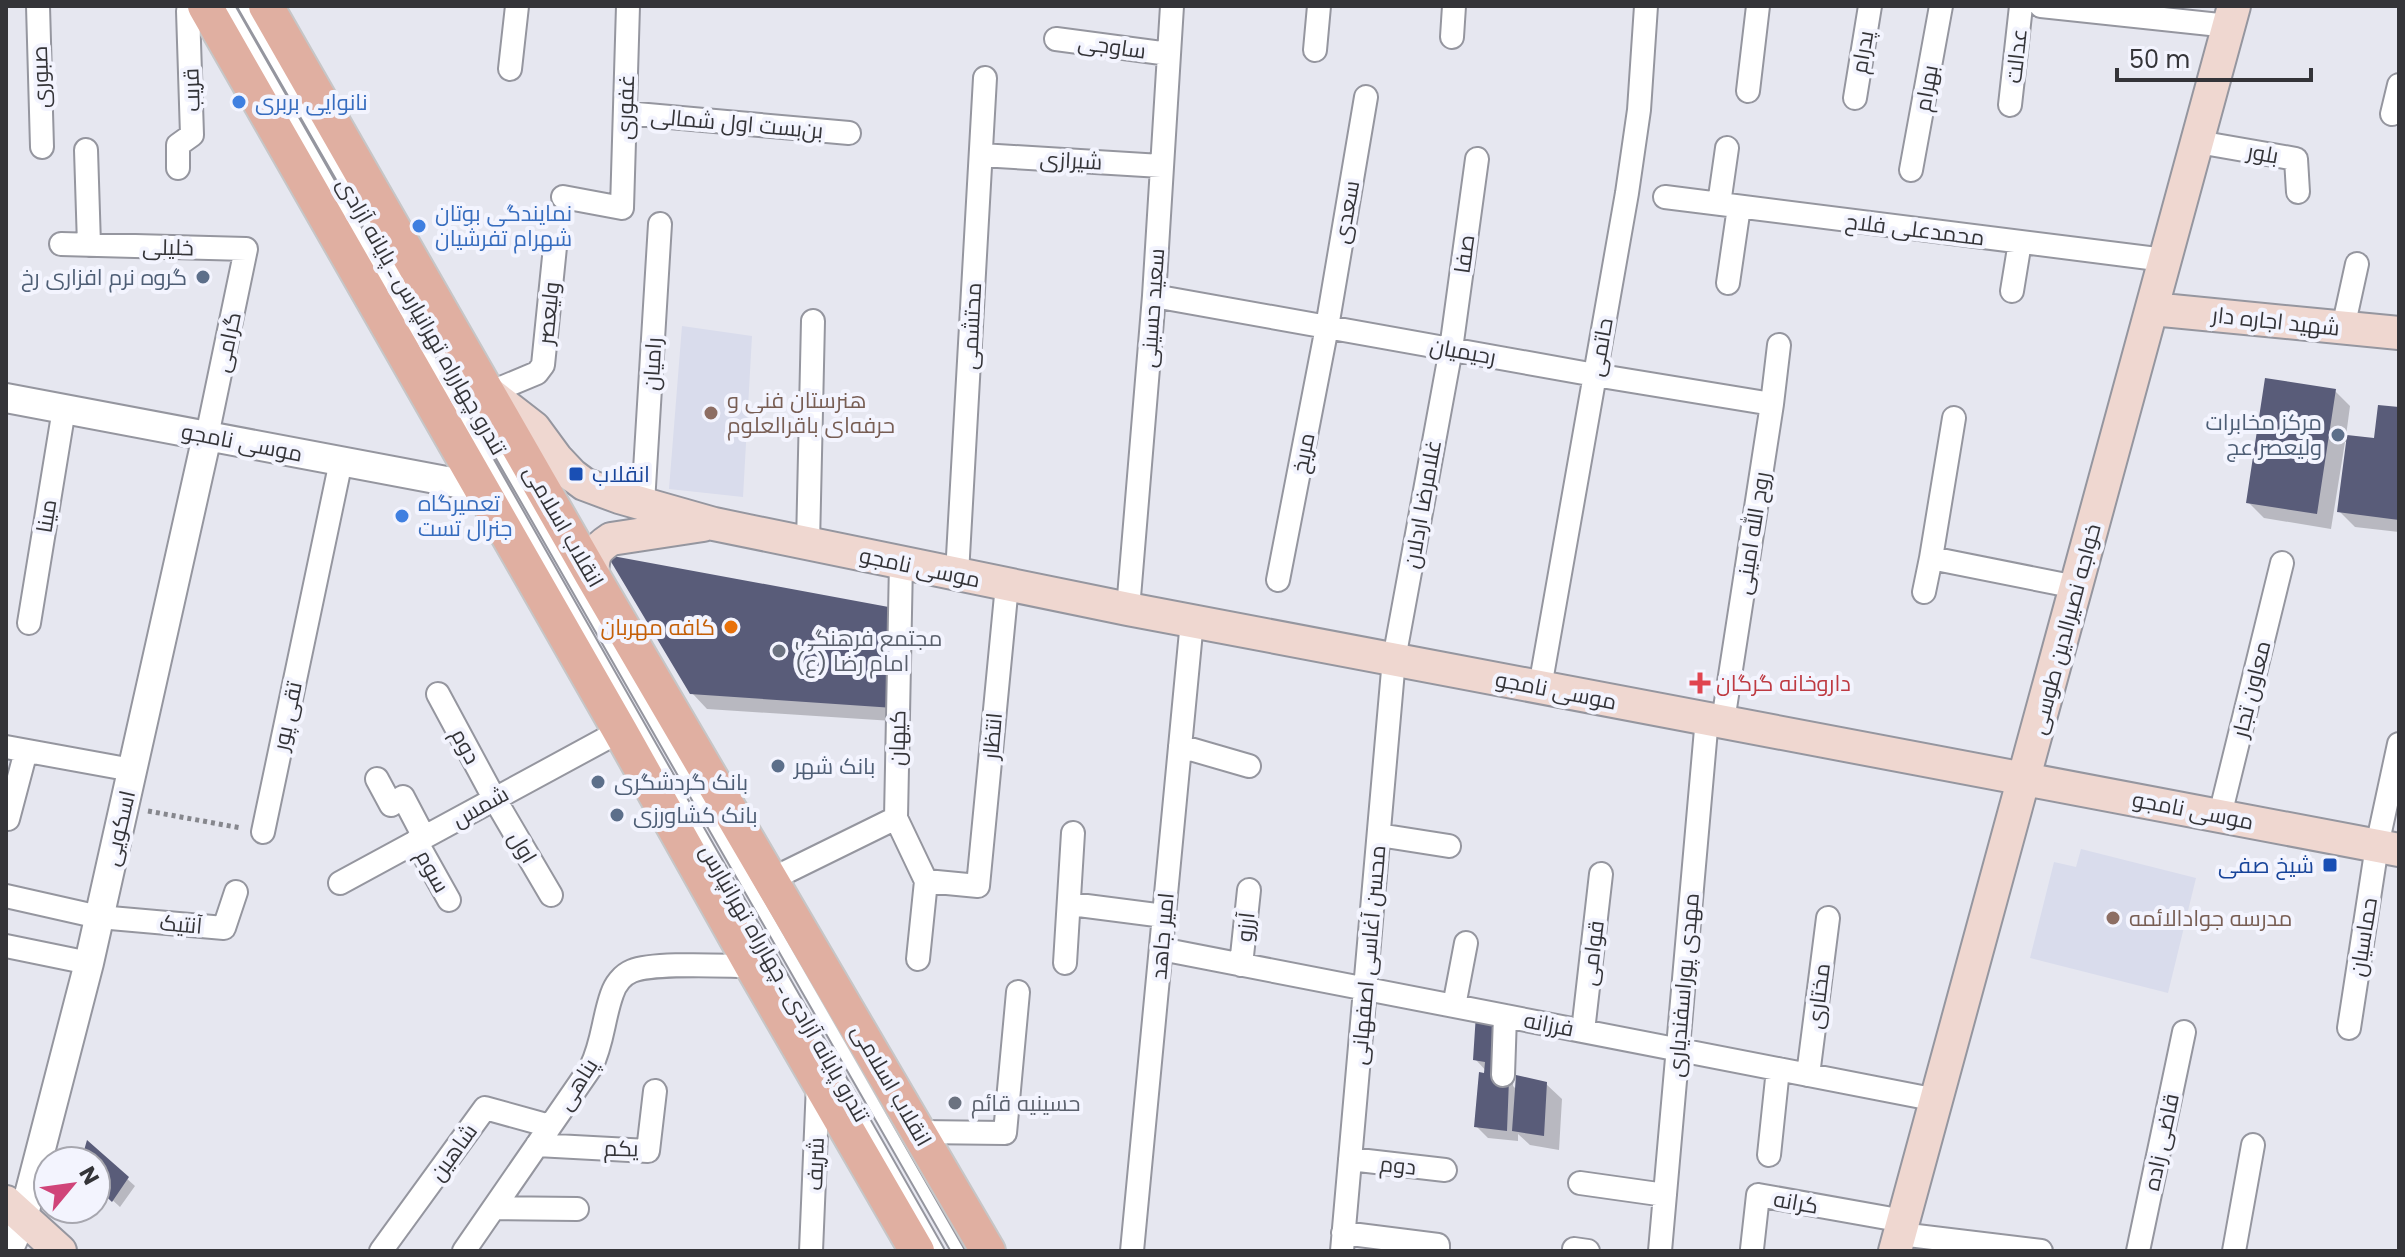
<svg xmlns="http://www.w3.org/2000/svg" width="2405" height="1257" viewBox="0 0 2405 1257" font-family="Poppins,Cairo,sans-serif">
<style>
.built{fill:#d9dcec}
.shadow{fill:#0003}
.building{fill:#595c79}
.lines{fill:none;stroke-linecap:round;stroke-linejoin:round}
.service-casing{stroke:#95969f;stroke-width:15}
.minor-casing{stroke:#95969f;stroke-width:26}
.tertiary-casing{stroke:#95969f;stroke-width:32}
.secondary-casing{stroke:#95969f;stroke-width:36}
.primary-casing{stroke:#c6c6c7;stroke-width:38}
.path{stroke:#86878d;stroke-width:5;stroke-dasharray:4 4;stroke-linecap:butt}
.service{stroke:#fff;stroke-width:11}
.minor{stroke:#fff;stroke-width:22}
.tertiary{stroke:#fff;stroke-width:28}
.secondary{stroke:#efd7d0;stroke-width:32}
.primary{stroke:#e0afa1;stroke-width:34}
.shop-dot{fill:#3f7fe0;stroke:#f3f4fe;stroke-width:3}
.service-dot{fill:#5c6f8a;stroke:#f3f4fe;stroke-width:3}
.education-dot{fill:#8d6e63;stroke:#f3f4fe;stroke-width:3}
.transit-dot{fill:#1a4fb4;stroke:#f3f4fe;stroke-width:3}
.food-dot{fill:#e8710a;stroke:#f3f4fe;stroke-width:3}
.worship-dot{fill:#6b7280;stroke:#f3f4fe;stroke-width:3}
.health-dot{fill:#e0444e;stroke:#f3f4fe;stroke-width:3}
.labels{text-anchor:middle;stroke-width:8;stroke-linejoin:round;paint-order:stroke}
.street-label{font-size:22px;fill:#343438;stroke:#f3f4fe}
.shop-label{font-size:22px;fill:#366cbe;stroke:#f3f4fe;text-anchor:start}
.service-label{font-size:22px;fill:#4e5e75;stroke:#f3f4fe;text-anchor:start}
.education-label{font-size:22px;fill:#785e54;stroke:#f3f4fe;text-anchor:start}
.transit-label{font-size:22px;fill:#164399;stroke:#f3f4fe;text-anchor:start}
.food-label{font-size:22px;fill:#c56008;stroke:#f3f4fe;text-anchor:end}
.worship-label{font-size:22px;fill:#5b616d;stroke:#f3f4fe;text-anchor:start}
.health-label{font-size:22px;fill:#be3a42;stroke:#f3f4fe;text-anchor:start}
</style>
<rect width="100%" height="100%" fill="#e6e7f0"/>
<path class="built" d="M682,326L752,336L743,497L669,489Z
M2081,849L2196,878L2168,993L2030,958L2054,862L2076,867Z"/>
<path class="shadow" d="M2335,391L2350,406L2346,436L2376,440L2399,409V532L2355,527L2339,511L2348,442H2345L2331,529L2264,518L2248,502Z
M893,610L908,722L707,709L692,693Z
M1514,1037L1513,1086L1517,1090L1546,1084L1562,1099L1559,1150L1530,1145L1518,1134V1141L1488,1138L1476,1126L1490,1075L1475,1059Z
M88,1144L135,1186L120,1207L96,1185V1161H83Z"/>
<path class="building" d="M2265,378L2336,389L2317,514L2246,503Z
M2378,405L2399,407V520L2337,512L2347,435L2374,438Z
M607,555L894,608V708L690,694Z
M1476,1014L1500,1019L1509,1079L1507,1131L1474,1127L1479,1072L1484,1073L1485,1062L1473,1060Z
M1516,1075L1547,1082L1544,1136L1512,1131Z
M87,1140L129,1177L112,1202L96,1187V1161H81Z"/>
<g class="lines">
<g class="service-casing">
<path id="service" d="M228,6L938,1251
M244,6L958,1251"/>
</g>
<g class="minor-casing">
<path id="minor" d="M38,6L42,147
M2041,6L2229,26
M1452,37L1454,6
M1056,39L1169,54
M1315,50L1319,6
M510,69L517,6
M1748,91L1758,6
M1855,98L1870,6
M2010,105L2021,6
M625,113L849,133
M2392,114L2399,85
M2198,142L2296,159L2298,192
M86,150L89,245
M981,155L1161,166
M178,168V145L192,135L188,11L191,6
M1911,170L1941,6
M563,197L622,208L628,6
M1665,197L2165,260
M1719,204L1727,148
M61,244L246,249L207,436
M1728,283L1739,207
M2012,291L2020,242
M1154,296L1595,375L1772,404
M2343,328L2357,264
M489,393L537,373L543,365L555,247
M643,503L660,224
M808,544L813,321
M1931,558L1954,418
M957,574L985,78
M1278,580L1327,327L1366,97
M1924,592L1931,558L2076,587
M1128,609L1154,296L1172,6
M29,623L64,409
M1540,687L1627,193L1639,110L1646,6
M438,694L494,798L551,895
M1723,721L1772,404L1779,345
M1180,746L1249,766
M6,747L132,770
M377,779L391,805L403,797L424,837
M2220,815L2282,563
M896,818L926,881L978,886L1007,585
M8,819L26,751
M263,832L341,461
M1379,835L1449,846
M416,841L449,900
M772,879L896,818L901,562
M340,883L620,731
M6,896L99,917L224,928L236,892
M1071,904L1164,916
M6,946L89,963
M1161,949L1937,1100
M918,959L926,881
M1065,963L1073,833
M1241,965L1249,890
M1454,1006L1466,943
M2349,1028L2377,846L2399,744
M1583,1031L1601,874
M1503,1075L1505,1016
M1808,1075L1828,918
M919,1132L1005,1133L1018,992
M537,1145L648,1151L655,1091
M1769,1155L1778,1069
M1350,1159L1445,1170
M1580,1183L1665,1195
M494,1208L577,1209
M1343,1233L1438,1245V1251
M1900,1234L2041,1251
M1574,1249L1588,1251
M1752,1249L1758,1195L1887,1218
M381,1251L485,1108L550,1126
M464,1251L591,1067C603,1043 603,1019 612,994C615,985 622,975 632,971C654,962 725,966 752,966
M811,1251L818,1084
M1132,1251L1192,621
M1342,1251L1394,659L1451,349L1477,159
M1660,1251L1707,718
M2138,1251L2184,1032
M2234,1251L2253,1145"/>
</g>
<g class="tertiary-casing">
<path id="tertiary" d="M6,398L478,487
M8,1251L23,1218L89,963L207,436"/>
</g>
<g class="secondary-casing">
<path id="secondary" d="M2152,309L2399,333
M489,393L534,428L556,458L572,475L584,484L619,497L714,524L1128,609L2399,850
M592,575C593,555 594,550 611,539L703,525
M6,1202L60,1251
M1895,1251L2234,6"/>
</g>
<g class="primary-casing">
<path id="primary" d="M205,6L620,731L752,966L917,1251
M266,6L592,575L988,1251"/>
</g>
<path class="path" d="M148,811L241,828"/>
<use href="#service" class="service"/>
<use href="#minor" class="minor"/>
<use href="#tertiary" class="tertiary"/>
<use href="#secondary" class="secondary"/>
<use href="#primary" class="primary"/>
</g>
<g class="shop-dot">
<circle cx="239" cy="102" r="8"/>
<circle cx="419" cy="226" r="8"/>
<circle cx="402" cy="516" r="8"/>
</g>
<g class="service-dot">
<circle cx="203" cy="277" r="8"/>
<circle cx="2338" cy="435" r="8"/>
<circle cx="778" cy="766" r="8"/>
<circle cx="598" cy="782" r="8"/>
<circle cx="617" cy="815" r="8"/>
</g>
<g class="education-dot">
<circle cx="711" cy="413" r="8"/>
<circle cx="2113" cy="918" r="8"/>
</g>
<g class="transit-dot">
<rect x="568" y="466" width="16" height="16" rx="4"/>
<rect x="2322" y="857" width="16" height="16" rx="4"/>
</g>
<circle class="food-dot" cx="731" cy="627" r="8"/>
<g class="worship-dot">
<circle cx="779" cy="651" r="8"/>
<circle cx="955" cy="1103" r="8"/>
</g>
<path class="health-dot" d="M1696 671h8v8h8v8h-8v8h-8v-8h-8v-8h8z"/>
<g class="labels">
<g class="street-label">
<text transform="translate(1112 46) rotate(8)" y="8">ساوجی</text>
<text transform="translate(1862 52) rotate(-80)" y="8">پدرام</text>
<text transform="translate(2016 56) rotate(-84)" y="8">عدالت</text>
<text transform="translate(40 77) rotate(-92)" y="8">صبوری</text>
<text transform="translate(1926 88) rotate(-80)" y="8">بهرام</text>
<text transform="translate(191 90) rotate(-92)" y="8">قریب</text>
<text transform="translate(625 107) rotate(-88)" y="8">غفوری</text>
<text transform="translate(737 123) rotate(5)" y="8">بن‌بست اول شمالی</text>
<text transform="translate(2263 153) rotate(10)" y="8">بلور</text>
<text transform="translate(1071 160) rotate(3)" y="8">شیرازی</text>
<text transform="translate(1346 212) rotate(-80)" y="8">سعدی</text>
<text transform="translate(1915 229) rotate(7)" y="8">محمدعلی فلاح</text>
<text transform="translate(168 247) rotate(1)" y="8">خلیلی</text>
<text transform="translate(1464 254) rotate(-82)" y="8">صفا</text>
<text transform="translate(1152 308) rotate(-86)" y="8">سعید حسینی</text>
<text transform="translate(548 313) rotate(-84)" y="8">ولیعصر</text>
<text transform="translate(422 316) rotate(60)" y="8">تندرو چهارراه تهرانپارس ـ پایانه آزادی</text>
<text transform="translate(2276 321) rotate(6)" y="8">شهید اجاره دار</text>
<text transform="translate(971 326) rotate(-87)" y="8">محتشمی</text>
<text transform="translate(227 342) rotate(-78)" y="8">گرامی</text>
<text transform="translate(1600 347) rotate(-80)" y="8">حاتمی</text>
<text transform="translate(1463 351) rotate(10)" y="8">رحیمیان</text>
<text transform="translate(652 364) rotate(-87)" y="8">رامیان</text>
<text transform="translate(242 442) rotate(11)" y="8">موسی نامجو</text>
<text transform="translate(1303 453) rotate(-79)" y="8">مریخ</text>
<text transform="translate(1422 504) rotate(-80)" y="8">غلامرضا اردلان</text>
<text transform="translate(46 516) rotate(-81)" y="8">مینا</text>
<text transform="translate(564 526) rotate(60)" y="8">انقلاب اسلامی</text>
<text transform="translate(1752 533) rotate(-81)" y="8">روح الله امینی</text>
<text transform="translate(920 567) rotate(12)" y="8">موسی نامجو</text>
<text transform="translate(2065 629) rotate(-75)" y="8">خواجه نصیرالدین طوسی</text>
<text transform="translate(2251 689) rotate(-76)" y="8">معاون تجار</text>
<text transform="translate(1556 690) rotate(11)" y="8">موسی نامجو</text>
<text transform="translate(287 716) rotate(-78)" y="8">تقی پور</text>
<text transform="translate(992 736) rotate(-85)" y="8">انتظار</text>
<text transform="translate(897 738) rotate(-89)" y="8">کیهان</text>
<text transform="translate(466 746) rotate(62)" y="8">دوم</text>
<text transform="translate(480 806) rotate(-29)" y="8">شمس</text>
<text transform="translate(2193 810) rotate(11)" y="8">موسی نامجو</text>
<text transform="translate(119 828) rotate(-77)" y="8">اسکویی</text>
<text transform="translate(523 847) rotate(59)" y="8">اول</text>
<text transform="translate(433 871) rotate(61)" y="8">سوم</text>
<text transform="translate(181 924) rotate(5)" y="8">آنتیک</text>
<text transform="translate(1245 927) rotate(-84)" y="8">آرزو</text>
<text transform="translate(1162 936) rotate(-85)" y="8">امیر جاهد</text>
<text transform="translate(2363 937) rotate(-81)" y="8">حماسیان</text>
<text transform="translate(1592 953) rotate(-83)" y="8">قوامی</text>
<text transform="translate(1368 955) rotate(-85)" y="8">محسن آغاسی اصفهانی</text>
<text transform="translate(785 983) rotate(60)" y="8">تندرو پایانه آزادی ـ چهارراه تهرانپارس</text>
<text transform="translate(1683 985) rotate(-85)" y="8">مهدی پوراسفندیاری</text>
<text transform="translate(1818 996) rotate(-83)" y="8">مختاری</text>
<text transform="translate(1549 1024) rotate(11)" y="8">فرزانه</text>
<text transform="translate(577 1084) rotate(-58)" y="8">پناهی</text>
<text transform="translate(892 1085) rotate(60)" y="8">انقلاب اسلامی</text>
<text transform="translate(2161 1142) rotate(-78)" y="8">قاضی زاده</text>
<text transform="translate(621 1148) rotate(1)" y="8">یکم</text>
<text transform="translate(453 1152) rotate(-54)" y="8">شاهین</text>
<text transform="translate(815 1164) rotate(-88)" y="8">شریف</text>
<text transform="translate(1398 1165) rotate(6)" y="8">دوم</text>
<text transform="translate(1796 1202) rotate(10)" y="8">کرانه</text>
</g>
<g class="shop-label">
<text x="255" y="110">نانوایی بربری</text>
<text x="435" y="221">نمایندگی بوتان<tspan x="435" dy="25">شهرام تفرشیان</tspan></text>
<text x="418" y="511">تعمیرگاه<tspan x="418" dy="25">جنرال تست</tspan></text>
</g>
<g class="service-label">
<text x="187" y="285" text-anchor="end">گروه نرم افزاری رخ</text>
<text x="2322" y="430" text-anchor="end">مرکز مخابرات<tspan x="2322" dy="25">ولیعصر عج</tspan></text>
<text x="794" y="774">بانک شهر</text>
<text x="614" y="790">بانک گردشگری</text>
<text x="633" y="823">بانک کشاورزی</text>
</g>
<g class="education-label">
<text x="727" y="408">هنرستان فنی و<tspan x="727" dy="25">حرفه‌ای باقرالعلوم</tspan></text>
<text x="2129" y="926">مدرسه جوادالائمه</text>
</g>
<g class="transit-label">
<text x="592" y="482">انقلاب</text>
<text x="2314" y="873" text-anchor="end">شیخ صفی</text>
</g>
<g class="food-label">
<text x="715" y="635">کافه مهربان</text>
</g>
<g class="worship-label">
<text x="795" y="646">مجتمع فرهنگی<tspan x="795" dy="25">امام رضا (ع)</tspan></text>
<text x="971" y="1111">حسینیه قائم</text>
</g>
<g class="health-label">
<text x="1716" y="691">داروخانه گرگان</text>
</g>
</g>
<rect width="2405" height="1257" fill="none" stroke="#343438" stroke-width="16"/>
<g transform="translate(72 1185) rotate(61)"><circle r="38" fill="#f3f4fe" stroke="#a7a7af" stroke-width="2"/>
<path d="M0-6L14 30L0 20L-14 30Z" fill="#d04479"/>
<text y="-12" font-size="22" font-weight="bold" text-anchor="middle" fill="#343438">N</text>
</g>
<path d="M2117 68v12h194v-12" fill="none" stroke="#343438" stroke-width="4"/>
<text x="2129" y="68" font-size="24" fill="#343438" stroke="#f3f4fe" stroke-width="6" paint-order="stroke">50 m</text>
</svg>
